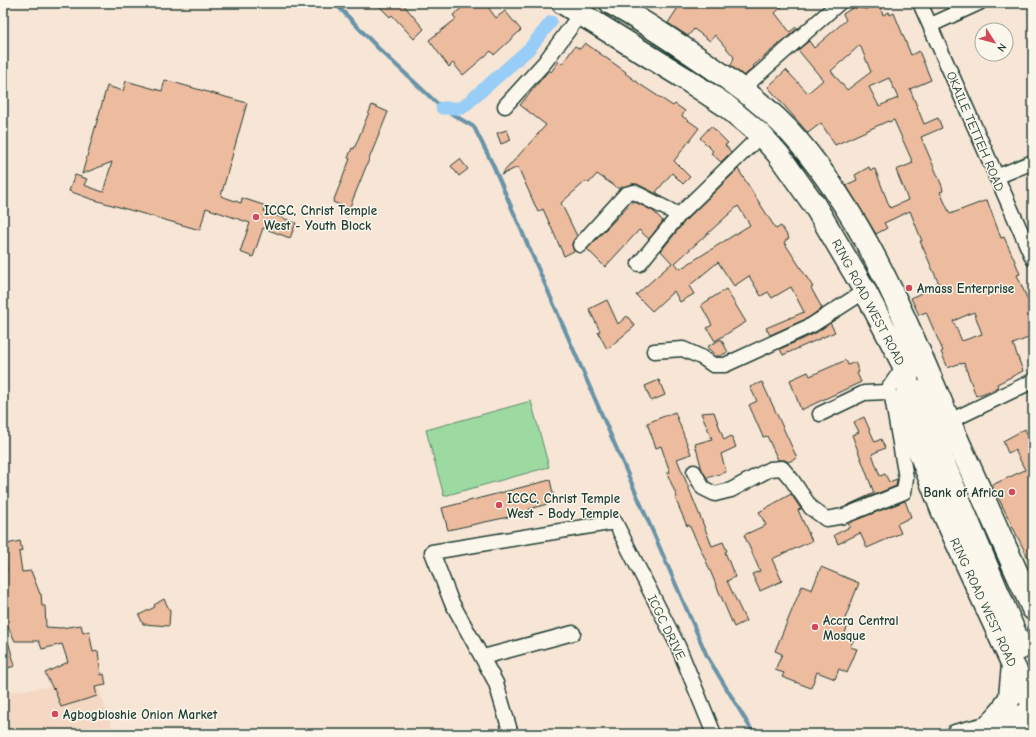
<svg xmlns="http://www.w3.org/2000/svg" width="1036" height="737" viewBox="0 0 1036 737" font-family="'Comic Neue',sans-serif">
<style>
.built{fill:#f4d8c4}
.green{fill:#9cdaa2;stroke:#5e8c6b}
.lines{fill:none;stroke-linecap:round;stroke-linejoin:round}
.stream{stroke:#6793a8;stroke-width:4}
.canal{stroke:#97cdf6;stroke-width:13}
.building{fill:#edbb9e;stroke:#1f3d34;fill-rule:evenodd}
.minor-casing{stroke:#1f3d34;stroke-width:17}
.tertiary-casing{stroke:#1f3d34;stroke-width:21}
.primary-casing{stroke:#1f3d34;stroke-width:25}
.minor{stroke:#fbf7ec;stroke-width:14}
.tertiary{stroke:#fbf7ec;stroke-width:18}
.primary{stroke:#fbf7ec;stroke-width:22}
.poi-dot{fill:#d1495b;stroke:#fbf7ec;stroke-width:1.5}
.labels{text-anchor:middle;stroke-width:3;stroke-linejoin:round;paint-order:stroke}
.street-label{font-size:13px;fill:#1f3d34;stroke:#fbf7ec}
.poi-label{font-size:13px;font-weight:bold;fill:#1f3d34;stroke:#fbf7ec;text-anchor:start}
</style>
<rect width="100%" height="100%" fill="#f7e5d5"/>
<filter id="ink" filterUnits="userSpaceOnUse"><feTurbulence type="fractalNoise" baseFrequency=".025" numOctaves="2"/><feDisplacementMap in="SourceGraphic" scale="8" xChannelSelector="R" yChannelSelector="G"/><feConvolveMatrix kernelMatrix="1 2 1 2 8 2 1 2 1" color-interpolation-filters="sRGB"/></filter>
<g filter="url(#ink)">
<path class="built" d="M96,680L114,734H3V693Z"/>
<path class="green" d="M531,401L549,467L444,496L426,430Z"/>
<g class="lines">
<path class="stream" d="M335,3L378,48L442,108L474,127L493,165L707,656L754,734"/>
<path class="canal" d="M442,108H462L529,49L551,22"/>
</g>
<path class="building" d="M376,3H402L424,29L414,39L392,15L390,17Z
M468,3H485L496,18L505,11L521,30L494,55L491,51L463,75L453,63L449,67L429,40L456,19L453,15Z
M681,3H786L775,13L790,32L796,27L798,28L753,66L754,67L744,76L731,66L734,57L715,35L710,41L694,29L688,36L668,23Z
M879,4L883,15L889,12L890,15L894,13L911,55L919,51L931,80L910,89L924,124L938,118L942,128L921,137L942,186L943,191L940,192L950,214L987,200L1001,238L1004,237L1014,259L1020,274L1017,275L1029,303L1033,301V336L1013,344L1023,371L997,384L998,388L976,396L964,363L961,364L960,363L948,368L941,352L943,351L926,312L919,315L911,298L939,284L920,241H922L910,211L884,223L887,228L876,234L846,185L857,180L855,175L869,167L870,170L875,169L890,208L908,200L896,170L913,163L894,120L889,122L888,121L835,145L821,123L808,133L768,87L786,70L808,93L823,80L798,50L809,41L814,48L846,20L843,14L854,7L866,9ZM860,45L871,72L847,90L831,71ZM889,78L898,98L879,106L869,87ZM974,312L982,334L962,341L953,321Z
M585,43L626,72L625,73L641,85L673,106L675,104L685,111L682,116L699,128L674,161L690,177L683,184L672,173L656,192L663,197L637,184H632L619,189L597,174L589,183L586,181L561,203L577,236L572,244L574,251L564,256L543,209L538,212L518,167L501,175L546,125L520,105L549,70L551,72L559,61L562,64L575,46L580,49Z
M165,80L247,103L221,196L241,203L242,198L266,206L264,211L296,223L290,238L263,228L253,257L240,252L250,223L206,208L200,230L91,199L69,191L75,175L87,179L84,185L103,192L112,162L82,174L107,86L123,91L126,81L162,91Z
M372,105L388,112L349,209L333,202L350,159L348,158L352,148L354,149Z
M711,126L728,143L725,145L731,152L721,162L711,153L713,151L700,138Z
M507,130L511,140L501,144L497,133Z
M460,159L468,169L459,176L451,166Z
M738,169L776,229L781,226L789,238L784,242L813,287L811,288L822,308L808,318L770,335L766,328L804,312L791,287L772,298L768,292L761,296L749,276L734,286L718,262L689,286L694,294L680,302L674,291L652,311L636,295L672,263L661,251L685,221ZM738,206L750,225L680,269L675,263Z
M633,201L653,211L663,221L649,239L639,230L605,267L587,249Z
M726,289L746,322L715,341L707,328L712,325L701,305Z
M607,300L618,324L627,316L635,326L607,349L598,332L600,331L589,309Z
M830,323L835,332L783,355L780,349L816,333Z
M721,339L728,352L720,356H716L707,347Z
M846,360L848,365L855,362L859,372L857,373L861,382L801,410L790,380L808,372L810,376Z
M659,380L665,395L651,401L645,386Z
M762,382L797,458L788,462L785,460H778L767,436L763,437L749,405L757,401L750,387Z
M675,412L691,454L677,459L712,546L723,542L727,551L725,552L735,577L727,581L746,621L734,627L703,554L689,525L687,526L675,498L677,497L667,473L670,472L661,446L656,448L647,423Z
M714,412L724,440L731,436L736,447L721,454L726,472L707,478L702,470L695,444L712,439L701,413Z
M864,417L875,442L881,439L885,448L872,454L880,476L885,474L889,482L897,479L896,486L846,506L874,493L852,435L859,432L854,422Z
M1025,429L1033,447V568L992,485L1025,470L1015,450L1008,453L1003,441Z
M550,480L555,502L529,509L527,513L448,530L442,508Z
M791,494L801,509L798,510L812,541L772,559L782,581L760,591L752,574L760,571L744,535L766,525L759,512Z
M905,501L911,517L897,524L901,533L867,548L860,533L838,544L834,535L850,527L848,523Z
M20,541L22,551L19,552L22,572L31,571L40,594H41L42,606H45L46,627L61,628L81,625L83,633L89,631L93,652L98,651L101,675L104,674L106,685L95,687L97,696L61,707L54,688L53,689L45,673L68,662L62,644L42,649L39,641H15L5,621L3,615V571H7L3,545Z
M821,567L859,583L842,626L847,628L844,635L854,639L850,647L857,649L847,673L839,669L835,679L817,672L811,688L782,677L784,673L775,670L782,654L775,651L802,586L812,590Z
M164,599L170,611L169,626L143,624L139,615L155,607L154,605Z
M6,634L15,666L3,669V635Z"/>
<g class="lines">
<g class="minor-casing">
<path id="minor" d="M920,3L1033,259
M931,25L979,3
M742,89L839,3
M505,106L545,62L581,13
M996,177L1033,162
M580,245L626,194L634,192L679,215
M639,264L679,215L761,135
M654,351L683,349L703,358L713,365H725L812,325L865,291
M886,392L904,366
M950,421L1033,381
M694,472L703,488L715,494L731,490L770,469L782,468L792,480L811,508L826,519L844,516L904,492L906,478L892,397L886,392L864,393L820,414
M483,657L573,633
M511,734L496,683L451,601L432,552L615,522L678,646L714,734"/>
</g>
<g class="tertiary-casing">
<path id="tertiary" d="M955,734L990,725L1033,710"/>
</g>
<g class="primary-casing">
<path id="primary" d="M563,3L681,76L725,105L761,135L778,154L815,206L865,291L904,366L907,374L908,422L942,510L1013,665L1033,705
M611,3C643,21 673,41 704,62C737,85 771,109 797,140C867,222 907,323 949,421C977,484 1005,546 1033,609
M913,390L1021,648
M990,725L1003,710L1010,697L1013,665
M990,725L1033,730"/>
</g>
<use href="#minor" class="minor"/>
<use href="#tertiary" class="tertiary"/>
<use href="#primary" class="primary"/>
</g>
</g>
<g class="poi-dot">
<circle cx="256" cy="217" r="4"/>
<circle cx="909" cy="288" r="4"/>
<circle cx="1012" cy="492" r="4"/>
<circle cx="499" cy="505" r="4"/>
<circle cx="815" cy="627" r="4"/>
<circle cx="55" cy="714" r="4"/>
</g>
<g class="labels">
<g class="street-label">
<text transform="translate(976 131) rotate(67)" y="5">OKAILE TETTEH ROAD</text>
<text transform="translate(869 302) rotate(62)" y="5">RING ROAD WEST ROAD</text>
<text transform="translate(984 602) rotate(65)" y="5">RING ROAD WEST ROAD</text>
<text transform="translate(667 627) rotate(64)" y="5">ICGC DRIVE</text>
</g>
<g class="poi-label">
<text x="264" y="215">ICGC, Christ Temple<tspan x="264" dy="15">West - Youth Block</tspan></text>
<text x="917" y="293">Amass Enterprise</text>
<text x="1004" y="497" text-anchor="end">Bank of Africa</text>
<text x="507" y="503">ICGC, Christ Temple<tspan x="507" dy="15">West - Body Temple</tspan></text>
<text x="823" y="625">Accra Central<tspan x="823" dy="15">Mosque</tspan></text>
<text x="63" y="719">Agbogbloshie Onion Market</text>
</g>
</g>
<rect width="1036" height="737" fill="none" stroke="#fbf7ec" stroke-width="16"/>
<rect x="8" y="8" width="1020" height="721" fill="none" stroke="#1f3d34" stroke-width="1.5" filter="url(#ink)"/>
<g transform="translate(994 42) rotate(126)"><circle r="19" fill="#fbf7ec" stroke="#a3ada2"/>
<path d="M0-3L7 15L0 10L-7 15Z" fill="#d1495b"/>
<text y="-6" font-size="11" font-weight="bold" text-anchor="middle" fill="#1f3d34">N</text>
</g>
</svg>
